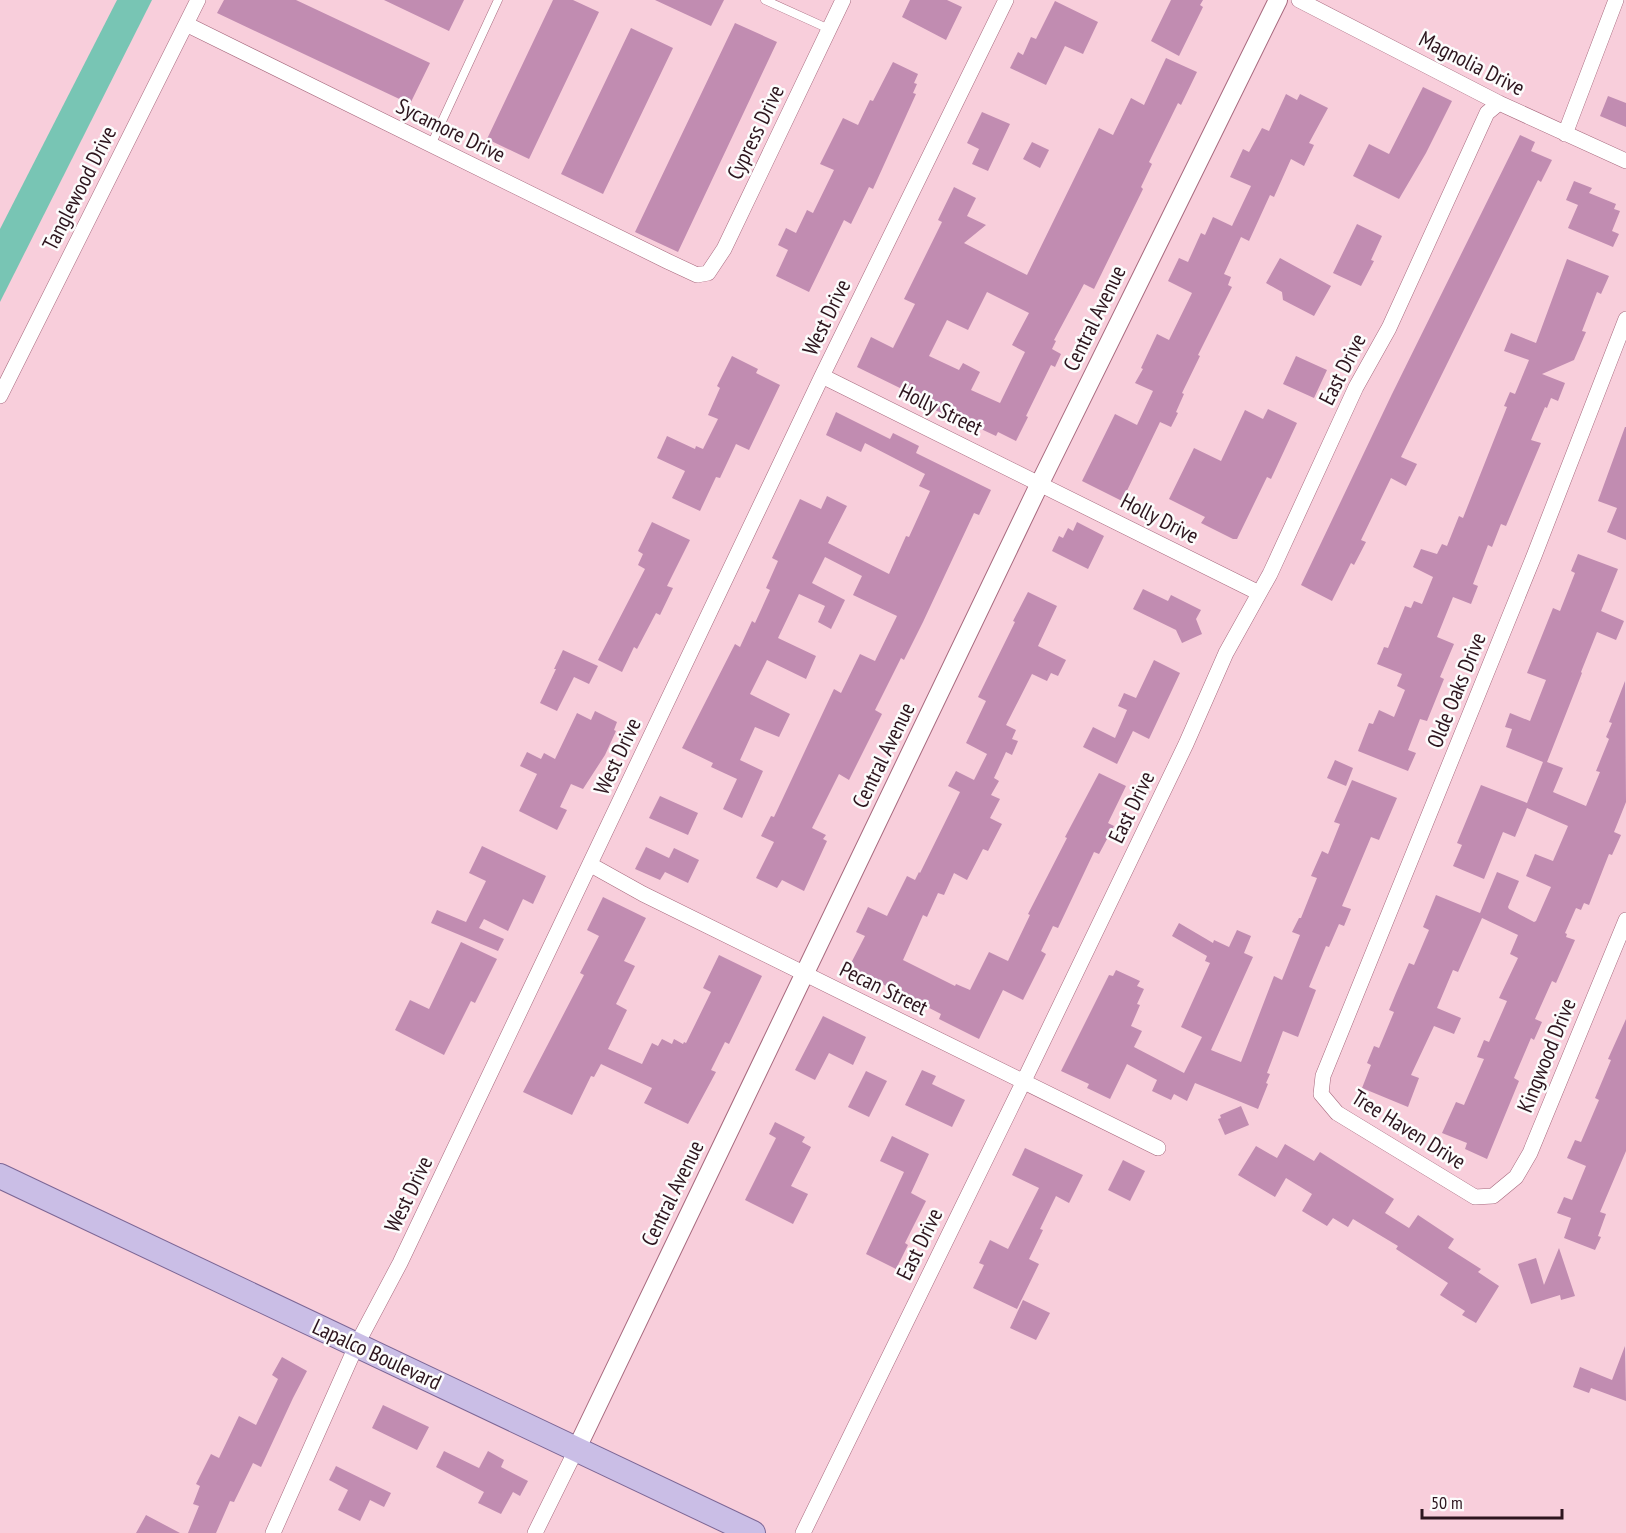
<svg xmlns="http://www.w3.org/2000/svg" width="1626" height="1533" viewBox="0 0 1626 1533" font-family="'PT Sans Narrow',sans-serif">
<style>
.water{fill:#78c5b4}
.building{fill:#c18cb1;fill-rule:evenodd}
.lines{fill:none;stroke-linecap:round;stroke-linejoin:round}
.service-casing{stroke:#a7697e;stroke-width:9}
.minor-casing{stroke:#a7697e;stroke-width:16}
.tertiary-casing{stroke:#a7697e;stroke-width:20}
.primary-casing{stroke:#7c6695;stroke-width:26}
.service{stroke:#fff;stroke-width:8}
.minor{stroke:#fff;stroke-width:15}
.tertiary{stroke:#fff;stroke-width:18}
.primary{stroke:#cabee6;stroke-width:24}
.labels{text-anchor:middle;stroke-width:5;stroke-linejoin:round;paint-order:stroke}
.street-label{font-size:22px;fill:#2d151e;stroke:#fcfcfc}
</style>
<rect width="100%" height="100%" fill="#f8cedb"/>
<path class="water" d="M117,0H152L0,302V229Z"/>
<path class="building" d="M224,0H296L430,63L410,104L217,13Z
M384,0H464L449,31Z
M553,0H573L599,12L529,159L487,139Z
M655,0H724L711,26Z
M910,0H947L962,7L946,40L902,17Z
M1171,0H1203L1200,5L1203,7L1179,56L1151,41Z
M1055,1L1098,22L1083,54L1065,46L1046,85L1010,68L1018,52L1023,55L1031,37L1036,39Z
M735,23L777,42L678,252L635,232Z
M631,28L673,48L603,194L561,174Z
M1166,58L1197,72L1181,105L1178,103L1149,162L1152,164L1141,187L1143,189L1094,289L1084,284L1054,340L1056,341L1052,349L1061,354L1055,367L1051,365L1026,416L1028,417L1016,441L998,432L996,436L953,416L952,418L935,410L934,412L901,396L904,390L857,367L871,337L893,348L915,304L904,299L942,222L938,220L954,187L976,198L967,216L986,225L964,243L1027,275L1099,128L1113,135L1131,98L1144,105ZM987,292L1029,313L1012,345L1025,352L1000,403L971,390L980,372L963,363L959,370L929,356L947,320L968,330Z
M893,62L918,74L914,83L917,84L913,93L916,94L873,189L869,187L851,224L844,220L809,292L776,276L788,250L778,245L786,228L796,233L807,210L813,213L834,170L820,164L843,118L858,125L870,100L873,101Z
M1423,87L1452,101L1426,153L1399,199L1353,176L1369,144L1389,154Z
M1286,94L1297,100L1300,94L1328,108L1309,143L1314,145L1304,166L1291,159L1274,197L1270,195L1249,241L1241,237L1224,274L1231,277L1228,285L1232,287L1198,355L1200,356L1182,393L1184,394L1176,412L1178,413L1171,427L1160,422L1122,501L1082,481L1115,414L1137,425L1153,391L1135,383L1143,369L1141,368L1157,334L1169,340L1192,293L1168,281L1179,258L1188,262L1201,233L1205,235L1213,217L1232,226L1251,186L1230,177L1243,149L1249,152L1262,128L1269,131Z
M1608,96L1626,103V127L1600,116Z
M982,112L1010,124L988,171L972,164L979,149L967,143Z
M1520,135L1535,142L1531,151L1552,160L1541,182L1538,180L1401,457L1417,464L1406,486L1391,478L1361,540L1366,542L1354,565L1351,563L1332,601L1301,585L1392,394Z
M1032,142L1049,150L1040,168L1023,159Z
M1574,181L1592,188L1589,193L1616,204L1614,209L1620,211L1612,231L1619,234L1613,247L1568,228L1578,205L1566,200Z
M1357,224L1382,236L1371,260L1374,261L1361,286L1333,273Z
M1280,258L1331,286L1314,316L1283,300L1282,292L1266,283Z
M1567,259L1609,276L1601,294L1597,292L1582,331L1586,332L1574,360L1542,374L1565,383L1558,401L1551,398L1547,408L1545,407L1531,440L1541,443L1506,526L1501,524L1492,547L1488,545L1473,584L1478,586L1471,604L1453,597L1437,637L1454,644L1440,677L1444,679L1427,721L1420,719L1408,750L1416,753L1408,771L1358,751L1369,723L1373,724L1379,710L1394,717L1405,690L1397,686L1402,674L1377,664L1384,647L1388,648L1405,606L1411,608L1414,601L1422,604L1433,577L1413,567L1421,549L1437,554L1442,544L1447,546L1459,516L1463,518L1507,407L1504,406L1510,392L1515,394L1529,360L1504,351L1511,333L1536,343Z
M732,356L758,369L756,373L780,385L749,450L736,444L720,478L716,477L700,511L672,498L685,471L657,458L667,436L695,449L696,446L703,449L718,419L708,415L720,388L717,386Z
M1296,356L1327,370L1314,398L1283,384Z
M1268,409L1297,423L1271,479L1267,477L1237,539H1233L1201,523L1205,517L1169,499L1194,448L1221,461L1245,410L1263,419Z
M836,412L890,439L893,433L919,446L916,453L991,490L979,515L974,513L923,622L904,660L901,658L875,710L882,714L849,780L839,774L812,828L826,835L823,839L827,841L804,891L782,880L777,888L756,878L774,842L761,836L771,816L774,817L834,689L841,693L860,654L875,661L897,616L853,595L862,576L825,557L812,583L845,600L831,629L818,622L825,606L799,594L778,638L816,656L806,679L767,660L750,694L790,714L779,737L755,727L740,760L763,771L742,818L723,809L737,779L711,767L713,763L682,748L735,644L740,647L752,621L755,623L770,590L766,588L778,561L772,558L800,499L821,509L827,496L847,506L828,543L889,574L906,536L909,537L930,491L919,486L925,474L865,443L861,452L826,435Z
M1625,427H1626V540L1607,532L1617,508L1598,501Z
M652,522L690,540L667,586L673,588L660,615L656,613L637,649L634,647L622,672L598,660L645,569L638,565L643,554L638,551Z
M1077,522L1104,536L1088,569L1052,551L1059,536L1063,538L1068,528L1073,531Z
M1578,554L1618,569L1601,611L1624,621L1616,640L1597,632L1581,672L1582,673L1547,762L1563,768L1553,792L1586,806L1600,772L1596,771L1609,739L1606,737L1612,723L1609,722L1625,681L1626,802L1614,832L1621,835L1612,855L1609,854L1589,905L1584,903L1581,910L1576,908L1565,933L1567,934L1566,937L1575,940L1556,983L1552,981L1535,1019L1542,1022L1534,1040L1531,1038L1514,1078L1519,1081L1487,1159L1465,1149L1467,1143L1442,1133L1456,1102L1464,1105L1484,1059L1477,1057L1484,1040L1489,1042L1507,1001L1499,998L1518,958L1510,954L1518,935L1482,918L1458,972L1453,970L1437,1008L1461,1018L1454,1034L1434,1026L1411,1075L1419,1078L1408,1107L1362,1088L1371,1065L1367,1063L1374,1046L1379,1048L1394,1012L1389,1010L1396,993L1409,963L1414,965L1429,930L1423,927L1436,895L1480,913L1497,872L1519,881L1508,907L1509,909L1534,922L1536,921L1551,887L1526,876L1535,854L1553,861L1568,826L1527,808L1515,837L1503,832L1484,879L1453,866L1462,845L1457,843L1481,785L1527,803L1543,762L1506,747L1512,729L1505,727L1510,713L1530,721L1546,680L1527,673L1553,608L1560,611L1575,573L1571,571Z
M1143,589L1168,601L1171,595L1201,610L1196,619L1202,634L1182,643L1176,630L1133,609Z
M1028,592L1057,606L1038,646L1066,660L1058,676L1051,673L1047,681L1032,674L1006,725L1016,730L1012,739L1018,741L1012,755L1006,752L994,778L999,781L991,795L1000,799L990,818L1002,824L988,851L983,849L967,880L954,873L944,895L938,893L927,917L923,915L903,960L955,986L956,984L970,990L989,952L1008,961L1030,915L1028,914L1067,838L1065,837L1099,773L1126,786L1108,823L1114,826L1099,854L1094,852L1058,928L1053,926L1041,951L1046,954L1023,1000L1003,990L979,1039L939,1019L941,1014L849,967L865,936L856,932L868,907L887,916L907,876L915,880L919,872L920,873L960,792L948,786L956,771L974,780L987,754L966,743L986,701L978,697L1015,622L1013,621Z
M563,650L598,666L589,684L574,677L557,711L540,703L556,669H554Z
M1154,660L1180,673L1149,739L1133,731L1117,764L1083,747L1093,727L1115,738L1127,710L1118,706L1124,693L1136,698Z
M595,711L617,722L614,730L616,731L605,755L583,789L571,784L560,807L567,810L557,830L519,811L537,774L520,766L527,752L541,759L544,753L555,759L577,713L591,720Z
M1335,760L1353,768L1346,786L1327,778Z
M1352,780L1397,798L1379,840L1371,837L1342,906L1351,909L1344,926L1339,924L1329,947L1326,946L1309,987L1316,990L1298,1037L1283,1031L1267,1073L1270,1074L1266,1083L1268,1084L1258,1109L1195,1083L1187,1101L1174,1094L1171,1100L1152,1091L1157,1080L1127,1064L1110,1099L1087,1088L1089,1084L1061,1071L1109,975L1113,976L1116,970L1140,981L1137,986L1144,989L1137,1004L1140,1005L1131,1026L1142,1031L1134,1047L1184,1073L1202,1037L1181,1027L1210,963L1205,961L1207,956L1172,936L1179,923L1213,943L1214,940L1229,947L1237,930L1251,936L1244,953L1253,957L1211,1050L1241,1062L1274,976L1282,980L1300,935L1292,932L1299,918H1301L1317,878L1311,876L1322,851L1328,854L1340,824L1334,822Z
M660,796L698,813L688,835L649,818Z
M482,846L546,876L533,904L523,899L508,931L484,919L479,928L504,939L498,951L431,923L437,910L466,922L486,881L469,873Z
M646,847L669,858L674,848L699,860L688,883L665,872L660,880L635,869Z
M603,897L646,918L624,961L635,966L616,1004L627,1010L608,1049L642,1064L652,1043L658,1046L662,1039L672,1044L674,1039L683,1044L684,1042L686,1043L711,992L703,988L719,955L762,976L729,1044L725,1042L711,1070L716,1072L688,1124L644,1103L652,1088L601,1064L594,1077L591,1076L572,1115L523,1092L584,975L580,973L599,936L587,930Z
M461,942L497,959L475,1003L471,1001L444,1055L395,1030L410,1000L429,1009Z
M823,1016L866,1037L853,1065L829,1053L815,1080L795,1070Z
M1626,1019V1151L1600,1212L1606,1214L1598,1236L1601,1237L1595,1250L1564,1238L1571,1218L1557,1213L1564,1197L1572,1200L1586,1166L1567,1158L1575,1140L1581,1142L1599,1100L1595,1098L1611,1060L1608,1059Z
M922,1070L936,1076L932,1084L965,1100L952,1127L905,1105Z
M866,1071L887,1081L869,1117L848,1107Z
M1241,1106L1249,1125L1225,1135L1218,1119L1221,1118L1220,1115Z
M775,1122L805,1137L802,1142L811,1147L791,1186L808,1194L793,1224L745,1200L776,1138L769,1134Z
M892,1136L929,1154L911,1193L926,1201L905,1243L908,1245L896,1269L866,1254L904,1172L880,1161Z
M1285,1144L1314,1161L1320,1152L1394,1199L1385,1213L1409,1228L1418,1215L1454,1239L1448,1248L1481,1269L1478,1272L1499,1286L1476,1323L1462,1315L1465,1311L1440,1295L1448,1283L1396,1249L1398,1246L1353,1219L1348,1227L1333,1218L1327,1226L1302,1211L1312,1194L1286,1178L1275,1197L1238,1175L1256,1146L1277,1158Z
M1025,1148L1083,1175L1069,1203L1056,1196L1040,1229L1043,1230L1029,1259L1039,1264L1017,1309L973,1288L984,1265L979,1263L990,1240L1008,1249L1039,1188L1012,1175Z
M1123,1160L1145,1171L1130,1201L1108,1190Z
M1559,1248L1575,1296L1561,1300L1560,1295L1531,1304L1518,1264L1536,1258L1544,1285Z
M1023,1300L1050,1313L1036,1340L1010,1328Z
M1625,1346L1626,1401L1591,1388L1589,1393L1573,1387L1580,1367L1612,1380Z
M282,1357L307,1371L293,1398L261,1467L253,1463L234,1502L230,1501L216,1533H188L199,1506L193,1504L200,1486L196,1484L211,1454L219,1458L239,1416L256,1425L278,1379L272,1375Z
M383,1405L429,1427L417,1450L372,1428Z
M444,1451L479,1468L488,1451L504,1460L501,1467L528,1481L520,1496L513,1492L501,1514L478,1503L484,1492L436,1467Z
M336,1466L391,1493L384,1507L370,1500L360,1521L338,1510L348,1490L329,1480Z
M146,1515L180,1533H136Z"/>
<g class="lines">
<g class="service-casing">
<path id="service" d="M765,0L829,29
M431,145L498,0"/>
</g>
<g class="minor-casing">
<path id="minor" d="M1299,0L1499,103L1626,161
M186,24L667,261L697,275L708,273L724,249L843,0
M1565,134L1616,0
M1626,319L1534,556L1323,1076L1321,1094L1337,1113L1475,1197L1493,1196L1516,1177L1530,1153L1626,920
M822,376L1259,593
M0,396L198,0
M591,865L643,894L1158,1148
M273,1533L357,1344L400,1263L822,376L1006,0
M535,1533L576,1450
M803,1533L1019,1091L1186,744L1226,653L1270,574L1356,387L1389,328L1487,113L1499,103"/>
</g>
<g class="tertiary-casing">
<path id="tertiary" d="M576,1450L1040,483L1278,0"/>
</g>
<g class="primary-casing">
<path id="primary" d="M0,1176L753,1533"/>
</g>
<use href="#service" class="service"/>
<use href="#minor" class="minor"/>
<use href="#tertiary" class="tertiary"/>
<use href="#primary" class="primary"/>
</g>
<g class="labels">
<g class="street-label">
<text transform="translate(1472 63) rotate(27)" y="8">Magnolia Drive</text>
<text transform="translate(451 130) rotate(26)" y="8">Sycamore Drive</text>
<text transform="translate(755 132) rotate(-64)" y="8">Cypress Drive</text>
<text transform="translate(79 188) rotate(-63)" y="8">Tanglewood Drive</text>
<text transform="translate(826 317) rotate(-64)" y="8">West Drive</text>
<text transform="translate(1094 318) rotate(-64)" y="8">Central Avenue</text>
<text transform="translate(1342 369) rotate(-63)" y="8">East Drive</text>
<text transform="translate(941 409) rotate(26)" y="8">Holly Street</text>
<text transform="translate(1160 518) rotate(27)" y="8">Holly Drive</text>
<text transform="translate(1456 690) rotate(-68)" y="8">Olde Oaks Drive</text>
<text transform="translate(883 755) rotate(-64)" y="8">Central Avenue</text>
<text transform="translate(617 756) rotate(-65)" y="8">West Drive</text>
<text transform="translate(1131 807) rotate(-64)" y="8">East Drive</text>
<text transform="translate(884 988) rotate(26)" y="8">Pecan Street</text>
<text transform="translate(1546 1055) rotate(-68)" y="8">Kingwood Drive</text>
<text transform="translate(1409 1129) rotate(32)" y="8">Tree Haven Drive</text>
<text transform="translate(672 1193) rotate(-64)" y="8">Central Avenue</text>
<text transform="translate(408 1194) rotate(-64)" y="8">West Drive</text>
<text transform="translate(919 1244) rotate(-64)" y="8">East Drive</text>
<text transform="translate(377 1354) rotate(25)" y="8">Lapalco Boulevard</text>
</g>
</g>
<path d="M1422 1509v9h140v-9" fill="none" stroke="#2d151e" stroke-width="3"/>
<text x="1431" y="1509" font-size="18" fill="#2d151e" stroke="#fcfcfc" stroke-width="4.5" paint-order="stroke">50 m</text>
</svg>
